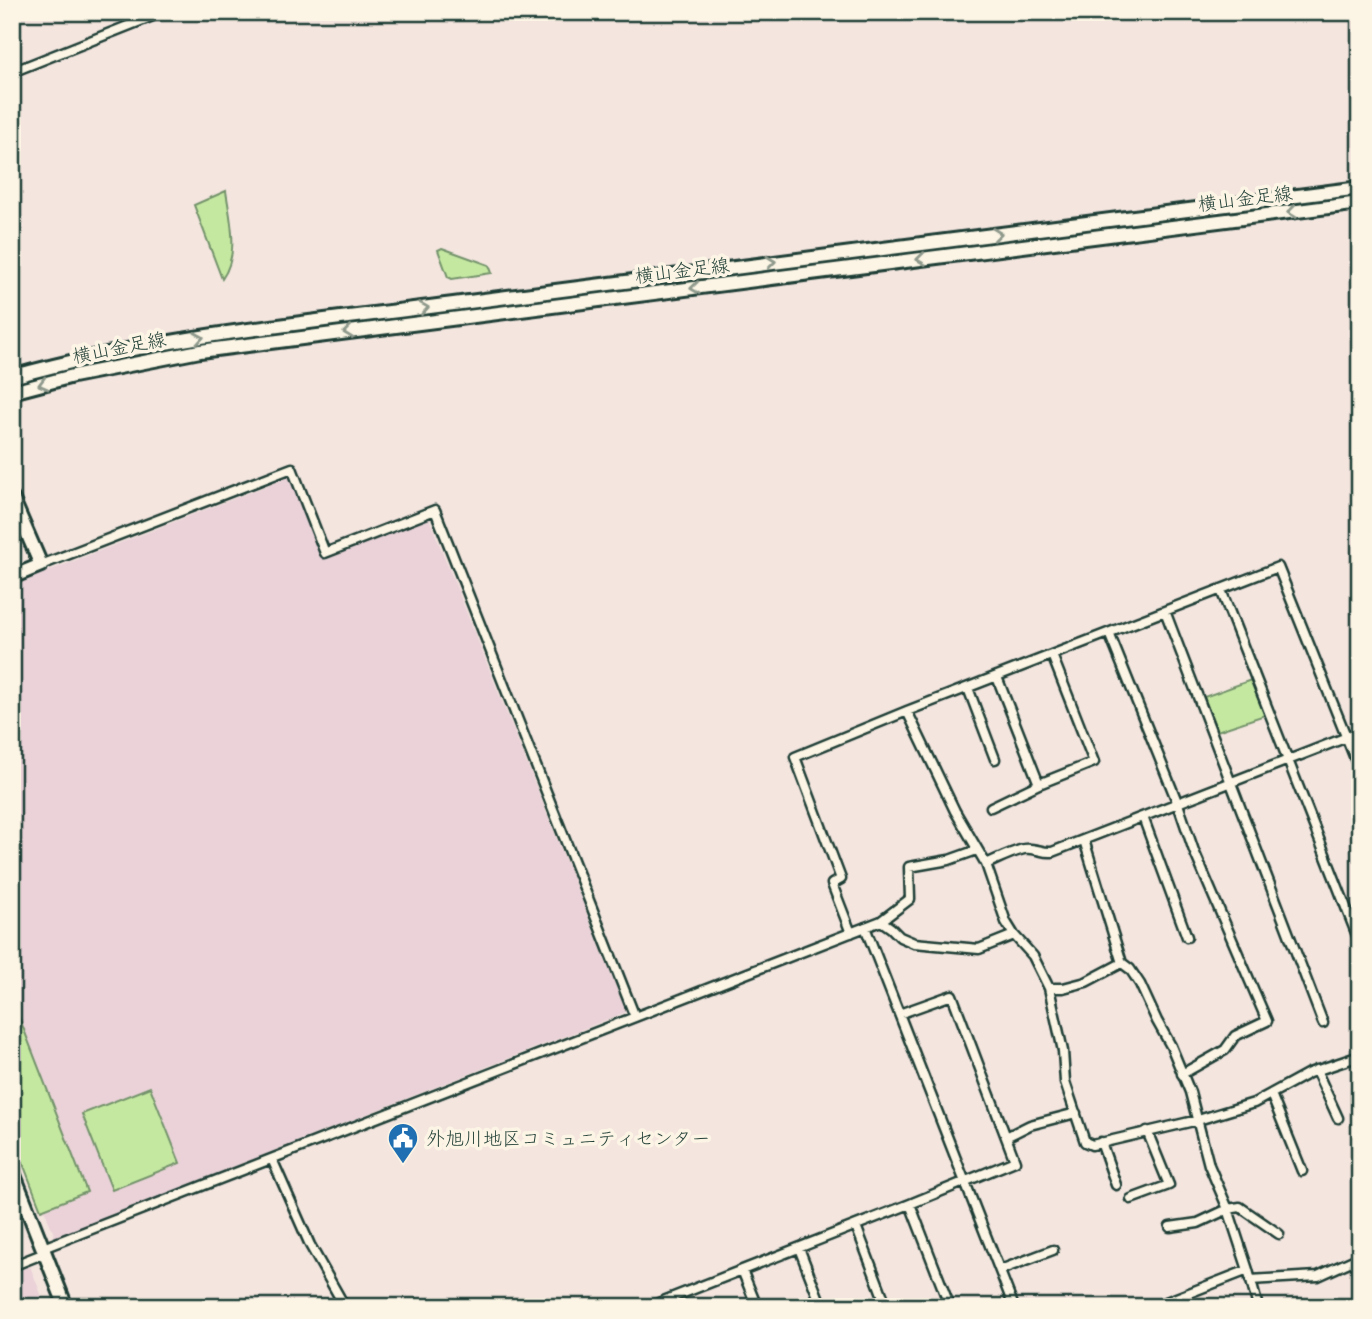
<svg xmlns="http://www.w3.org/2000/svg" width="1372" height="1319" viewBox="0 0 1372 1319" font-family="'Shantell Sans','Klee One',sans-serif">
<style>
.built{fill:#ead2d8}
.green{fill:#c5e8a1;stroke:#72926a;stroke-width:2}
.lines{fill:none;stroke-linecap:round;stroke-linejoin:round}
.street-casing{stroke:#1f3d34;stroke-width:13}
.secondary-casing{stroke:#1f3d34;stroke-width:18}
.street{stroke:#fcf5e5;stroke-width:8}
.secondary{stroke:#fcf5e5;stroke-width:12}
.oneway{stroke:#8e998c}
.labels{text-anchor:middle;stroke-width:7;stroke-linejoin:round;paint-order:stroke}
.street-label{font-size:19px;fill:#1f3d34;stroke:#fcf5e5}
.poi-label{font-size:19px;fill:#1f3d34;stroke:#fcf5e5;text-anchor:start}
</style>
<rect width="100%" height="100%" fill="#f4e5df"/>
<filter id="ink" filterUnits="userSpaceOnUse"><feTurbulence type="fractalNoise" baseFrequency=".0143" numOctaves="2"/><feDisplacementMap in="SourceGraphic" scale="14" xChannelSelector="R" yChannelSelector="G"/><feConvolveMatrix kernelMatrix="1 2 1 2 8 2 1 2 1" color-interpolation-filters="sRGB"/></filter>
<g filter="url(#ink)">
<path class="built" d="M297,474L327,546L425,508L626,1012L55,1237L12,1127V585Z
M30,1266L46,1307H12V1272Z"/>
<path class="green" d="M226,191C230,219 240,254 222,279L194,205Z
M442,248L489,265L492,273L452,279L448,277L438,250Z
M1251,680L1265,715L1217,731L1204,697Z
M12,999L87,1192L41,1210L12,1135Z
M150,1087L180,1163L112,1190L82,1114Z"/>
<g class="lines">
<g class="street-casing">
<path id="street" d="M12,72L163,12
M41,565L292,468L325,553L435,510L635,1017
M1221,590L1360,943
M1165,611L1323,1023
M1109,633L1178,804L1194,851L1267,1021L1235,1036L1225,1050L1182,1074
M997,677L1039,784L1094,762L1052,655
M968,688L995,759
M907,711L955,811L986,864L1006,922L1014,935L1033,956L1049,988L1063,1051L1065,1082L1085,1142L1092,1145L1198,1120L1254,1103L1309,1073L1360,1056
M991,807L1039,784
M1143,817L1187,937
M1084,840L1122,963L1130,969L1140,984L1157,1021L1171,1046L1190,1092L1209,1165L1228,1209L1248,1270L1258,1307
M986,864C998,859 1011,852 1024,849C1034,847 1042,853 1052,852L1360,732
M881,921L910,899L909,867L949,860L977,850
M865,927L1014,1307
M851,933L832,884L841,879L795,757L907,711L1278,567L1360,771
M1049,988H1063L1086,982L1122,963
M1316,1070L1338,1118
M1271,1094L1302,1171
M1006,1137L1030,1125L1076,1113
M1101,1142L1116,1185
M272,1159L310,1245L345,1307
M1131,1199L1169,1185L1147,1131
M910,1204L950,1307
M856,1226L887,1307
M1170,1227L1198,1223L1228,1209L1240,1207L1279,1234
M43,1248L881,921L891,928L900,937L914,943L979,949L1014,935
M799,1248L822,1307
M12,1266L45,1253
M742,1270L757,1307
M1000,1270L1053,1250
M1250,1280L1318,1276L1360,1257
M648,1307L910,1204L1015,1161L952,995L899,1014
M1153,1307L1248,1270"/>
</g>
<g class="secondary-casing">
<path id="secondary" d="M12,377C165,334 327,321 484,300C776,261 1068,227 1360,188
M12,392L73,376L200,351L1360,203
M12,498L41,565L12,577
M12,1170L66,1307"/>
</g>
<use href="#street" class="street"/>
<use href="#secondary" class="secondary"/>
</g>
<defs><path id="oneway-chevron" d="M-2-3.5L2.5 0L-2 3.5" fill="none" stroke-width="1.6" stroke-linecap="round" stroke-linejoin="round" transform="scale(1.75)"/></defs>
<g class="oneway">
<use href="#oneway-chevron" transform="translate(1292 212) rotate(173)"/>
<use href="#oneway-chevron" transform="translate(997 234) rotate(-7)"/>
<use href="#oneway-chevron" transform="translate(921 259) rotate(173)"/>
<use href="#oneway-chevron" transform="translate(771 262) rotate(-7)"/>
<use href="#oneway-chevron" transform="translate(695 288) rotate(173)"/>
<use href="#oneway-chevron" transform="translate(424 308) rotate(-8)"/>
<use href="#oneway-chevron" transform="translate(348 332) rotate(173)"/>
<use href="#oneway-chevron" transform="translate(199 338) rotate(-9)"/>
<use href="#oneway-chevron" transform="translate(43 384) rotate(165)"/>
</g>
</g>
<defs>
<g id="civic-pin" transform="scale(1.575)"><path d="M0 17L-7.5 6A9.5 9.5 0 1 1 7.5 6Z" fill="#1f6fb2" stroke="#fcf5e5"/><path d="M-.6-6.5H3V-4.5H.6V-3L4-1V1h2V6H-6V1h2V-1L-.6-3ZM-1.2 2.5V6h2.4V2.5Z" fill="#fff"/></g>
</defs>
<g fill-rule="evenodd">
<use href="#civic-pin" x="403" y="1138"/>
</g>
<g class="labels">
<g class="street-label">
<text transform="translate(1245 198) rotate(-7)" y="7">横山金足線</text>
<text transform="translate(682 270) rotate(-7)" y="7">横山金足線</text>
<text transform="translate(119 347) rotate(-11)" y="7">横山金足線</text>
</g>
<g class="poi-label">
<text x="426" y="1145">外旭川地区コミュニティセンター</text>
</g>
</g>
<rect width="1372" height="1319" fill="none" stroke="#fcf5e5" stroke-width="42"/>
<rect x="21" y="21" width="1330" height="1277" fill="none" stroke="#1f3d34" stroke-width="2.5" filter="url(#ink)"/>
</svg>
